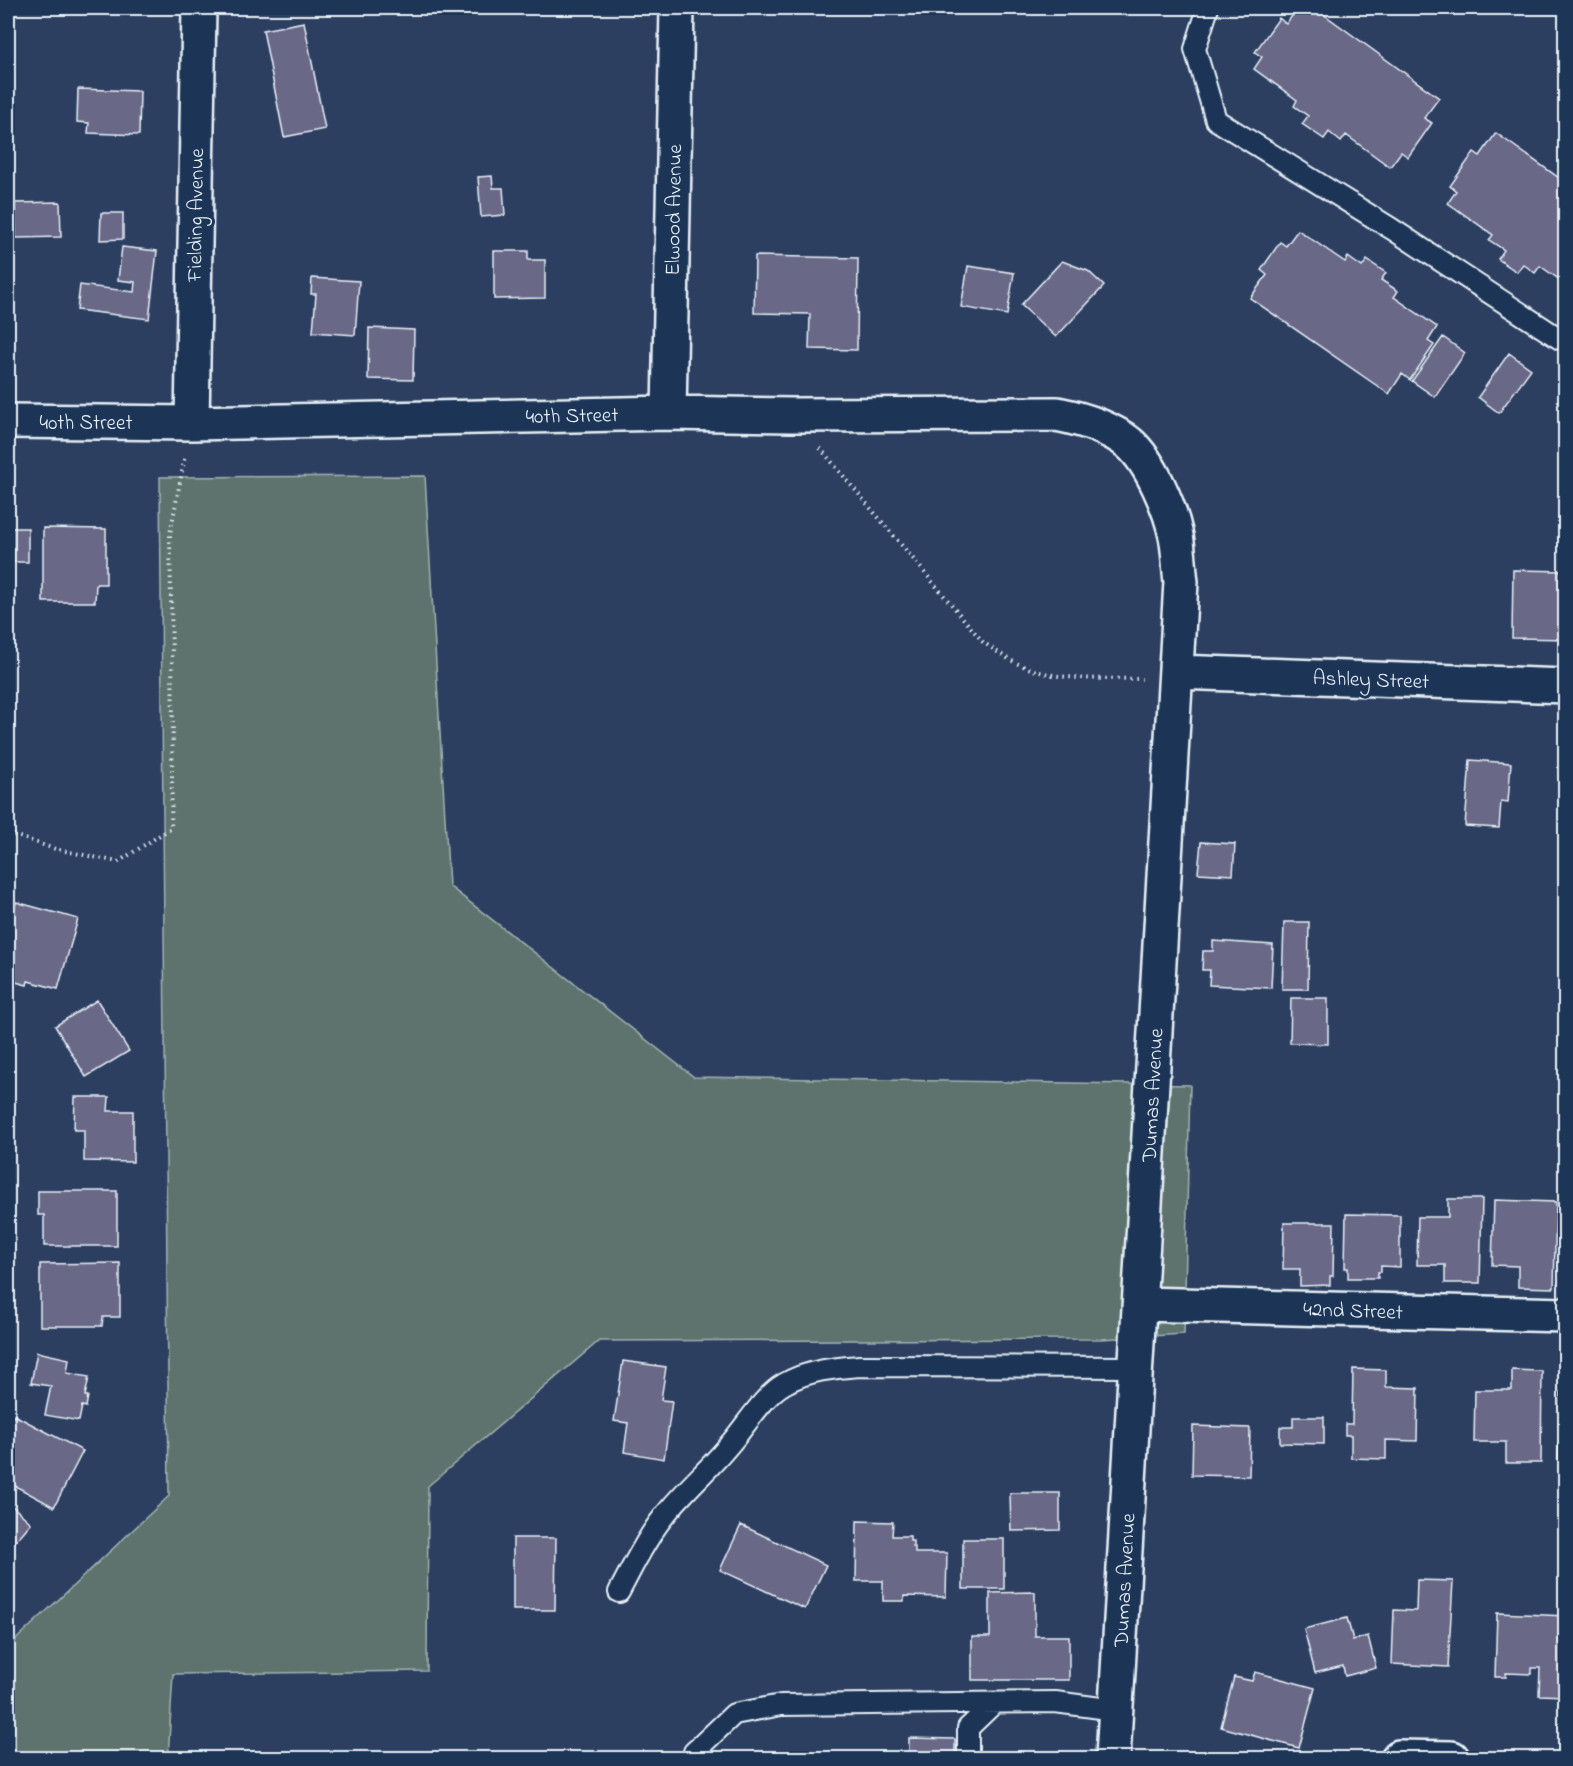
<svg xmlns="http://www.w3.org/2000/svg" width="1573" height="1766" viewBox="0 0 1573 1766" font-family="'Indie Flower',sans-serif">
<style>
.green{fill:#5e736e;stroke:#a3b2b3;stroke-width:1.5}
.building{fill:#6a6787;stroke:#e8f1f8;stroke-width:1.5}
.lines{fill:none;stroke-linecap:round;stroke-linejoin:round}
.lane-casing{stroke:#e8f1f8;stroke-width:24}
.street-casing{stroke:#e8f1f8;stroke-width:38}
.path{stroke:#e8f1f8;stroke-width:4;stroke-dasharray:1.5 4.5;stroke-linecap:butt}
.lane{stroke:#1d3557;stroke-width:20}
.street{stroke:#1d3557;stroke-width:33}
.labels{text-anchor:middle;stroke-width:6;stroke-linejoin:round;paint-order:stroke}
.street-label{font-size:21px;fill:#e8f1f8;stroke:#1d3557}
</style>
<rect width="100%" height="100%" fill="#2c3f61"/>
<filter id="ink" filterUnits="userSpaceOnUse"><feTurbulence type="fractalNoise" baseFrequency=".0167" numOctaves="2"/><feDisplacementMap in="SourceGraphic" scale="12" xChannelSelector="R" yChannelSelector="G"/><feConvolveMatrix kernelMatrix="1 2 1 2 8 2 1 2 1" color-interpolation-filters="sRGB"/></filter>
<g filter="url(#ink)">
<path class="green" d="M425,476L449,886L694,1077L1190,1085L1184,1334L1101,1339L599,1341L428,1486L427,1671L173,1674L168,1758H8V1647L169,1496L160,477Z"/>
<path class="building" d="M1298,8H1315L1439,98L1424,118L1432,123L1408,157L1401,152L1390,167L1346,135L1341,142L1329,132L1324,139L1302,124L1308,116L1294,106L1297,100L1254,69L1262,57L1255,52L1279,18L1286,24Z
M304,22L325,129L284,137L263,30Z
M78,89L140,91L139,135L88,133L89,123L77,122Z
M1496,133L1566,183V284L1540,266L1535,273L1523,264L1517,272L1498,259L1504,250L1489,240L1493,235L1448,203L1456,191L1450,186L1474,152L1480,156Z
M492,176L493,188H503L505,215L481,217L478,177Z
M60,202L61,237L16,238L15,203Z
M101,213H123V239L100,240Z
M1298,230L1345,262L1348,257L1362,267L1367,260L1386,273L1381,280L1398,291L1394,297L1437,327L1428,341L1434,345L1410,380L1402,374L1389,394L1250,298L1267,275L1261,270L1280,242L1286,246Z
M122,247L157,251L149,319L77,310L80,285L134,292L135,282L118,280Z
M494,251H528V260H545V298L494,299Z
M755,256L858,258L857,350L809,349L810,314L754,313Z
M1062,261L1088,271L1104,286L1056,337L1021,305Z
M968,266L1014,273L1007,315L961,307Z
M8,278H10V316H8Z
M312,278L359,281L355,335L313,332L316,294H311Z
M369,328L414,330L413,380L368,379Z
M1443,337L1465,353L1435,397L1412,381Z
M1509,353L1531,369L1499,413L1478,397Z
M8,528H28V562H8Z
M43,528L106,529V584H96L95,602H43Z
M1513,570L1566,571V639L1512,638Z
M1470,760L1511,763L1508,802L1501,801L1499,828L1465,826Z
M1201,842L1235,844L1233,875L1198,873Z
M16,902L78,919L58,989L28,981L27,985L8,980V934Z
M1284,922H1309L1308,989H1282Z
M1213,941L1273,945L1271,988L1209,985L1210,970H1202L1203,951H1213Z
M1291,998H1328V1044L1290,1043Z
M97,1000L129,1051L86,1077L55,1026Z
M75,1097H109L108,1111H133V1162L84,1161V1130H74Z
M38,1191H117V1246H44V1215H38Z
M1448,1199H1482L1480,1283H1445V1265H1417L1418,1217H1448Z
M1494,1200L1556,1202L1554,1288L1518,1287V1266L1492,1265Z
M1566,1207V1287H1563Z
M1346,1214L1400,1215V1267L1381,1266V1272H1378V1278H1348V1268H1345Z
M1284,1223H1334L1333,1276H1330V1285L1300,1286V1269H1283Z
M120,1263V1317H103L102,1326H40V1264Z
M37,1352L69,1359L67,1373L89,1377L85,1396H88L86,1407L82,1406L79,1421L45,1415L51,1386L31,1383Z
M623,1361L666,1367L661,1400L672,1401L664,1459L624,1452L628,1423L614,1421Z
M1353,1369L1386,1370V1387L1418,1388L1417,1441L1386,1440V1459L1351,1458V1435H1345V1424H1352Z
M1512,1370L1542,1371L1541,1463H1506V1442H1474L1475,1390H1512Z
M1562,1373L1566,1374V1459H1558Z
M14,1415L83,1451L54,1507L8,1482V1454L9,1451L8,1450V1428Z
M1293,1417H1324V1444L1280,1443V1427H1293Z
M1193,1426L1250,1428L1249,1476L1192,1475Z
M1010,1493H1060V1530L1011,1531Z
M8,1502L31,1523L8,1550Z
M857,1521L893,1522L892,1536H910V1541H913V1547H915V1553H947L946,1597L904,1596V1601H883V1581H856Z
M741,1525L826,1565L805,1609L720,1570Z
M513,1538H556L555,1610H513Z
M963,1539H1004V1589H963Z
M1417,1580L1453,1581L1448,1667L1392,1664L1394,1610L1416,1611Z
M1035,1592V1636H1069V1680H972V1637H990V1593Z
M1497,1613L1566,1616V1696L1539,1695L1540,1668H1532V1674L1506,1673V1677H1495Z
M1347,1618L1353,1640L1368,1636L1376,1668L1345,1676L1343,1666L1315,1673L1304,1629Z
M1255,1672L1315,1688L1299,1748L1221,1727L1234,1677L1252,1681Z
M909,1738L955,1739V1758H841V1757L909,1758Z"/>
<g class="lines">
<g class="lane-casing">
<path id="lane" d="M1208,8L1195,49L1216,120L1392,229L1560,339H1566
M619,1592C632,1568 644,1542 661,1520C681,1493 708,1471 729,1445C745,1427 764,1395 784,1384C808,1370 834,1368 860,1366L1136,1367
M694,1758V1752L734,1714L781,1705L1055,1702L1116,1710
M968,1758V1728L993,1704"/>
</g>
<g class="street-casing">
<path id="street" d="M669,413L677,8
M8,421L192,423L669,413L792,415L1057,414C1082,419 1109,427 1129,443C1151,462 1170,508 1176,536C1179,551 1179,567 1181,582L1113,1758
M192,423L199,8
M1177,672L1566,686
M1140,1304L1566,1315
M1399,1757L1452,1758"/>
</g>
<path class="path" d="M820,448L983,642C996,651 1008,660 1023,666C1059,682 1103,678 1142,679
M8,833L55,849L118,862L171,828L173,722L170,534L185,456
M1327,1758H1368"/>
<use href="#lane" class="lane"/>
<use href="#street" class="street"/>
</g>
</g>
<g class="labels">
<g class="street-label">
<text transform="translate(673 210) rotate(-89)" y="7">Elwood Avenue</text>
<text transform="translate(195 215) rotate(-89)" y="7">Fielding Avenue</text>
<text transform="translate(572 415) rotate(-1)" y="7">40th Street</text>
<text x="86" y="429">40th Street</text>
<text transform="translate(1371 679) rotate(2)" y="7">Ashley Street</text>
<text transform="translate(1152 1095) rotate(-87)" y="7">Dumas Avenue</text>
<text transform="translate(1353 1310) rotate(2)" y="7">42nd Street</text>
<text transform="translate(1124 1580) rotate(-87)" y="7">Dumas Avenue</text>
</g>
</g>
<rect width="1573" height="1766" fill="none" stroke="#1d3557" stroke-width="30"/>
<rect x="15" y="15" width="1543" height="1736" fill="none" stroke="#e8f1f8" stroke-width="2" filter="url(#ink)"/>
</svg>
